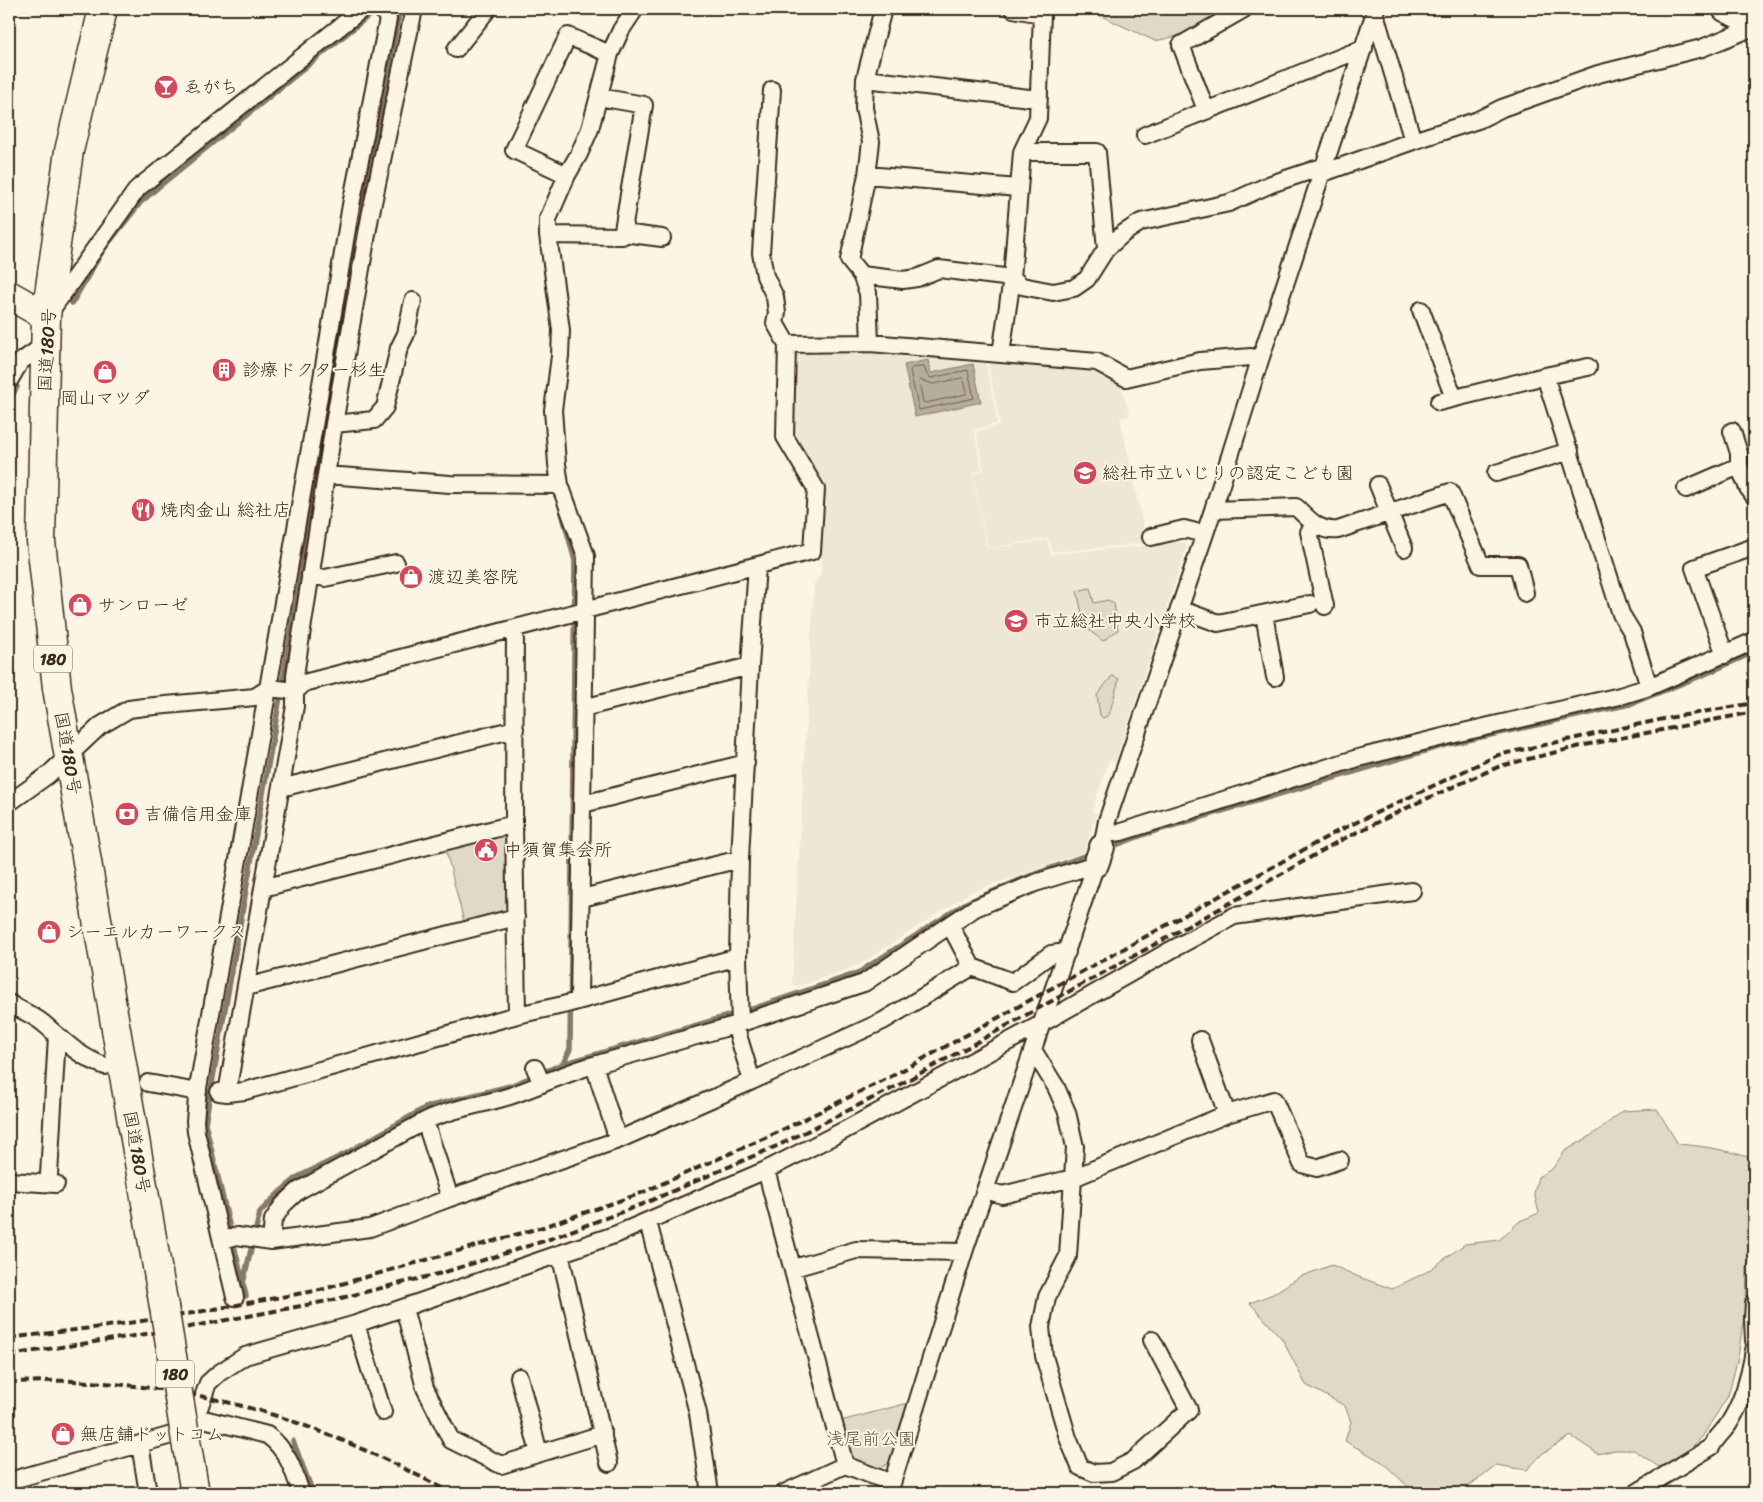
<svg xmlns="http://www.w3.org/2000/svg" width="1763" height="1502" viewBox="0 0 1763 1502" font-family="Sriracha,'Klee One',sans-serif">
<style>
.built{fill:#eee6d6}
.green{fill:#e0d8c8;stroke:#8e8173}
.water{fill:#b7ad9e;stroke:#85796b}
.lines{fill:none;stroke-linecap:round;stroke-linejoin:round}
.shore{stroke:#6d5e51;stroke-width:1}
.stream{stroke:#85796b;stroke-width:5.5}
.street-casing{stroke:#3b2a1e;stroke-width:20}
.secondary-casing{stroke:#3b2a1e;stroke-width:28}
.highway-casing{stroke:#3b2a1e;stroke-width:31}
.street{stroke:#fcf5e5;stroke-width:16}
.secondary{stroke:#fcf5e5;stroke-width:24}
.highway{stroke:#fcf5e5;stroke-width:28}
.rail{stroke:#3b2a1e;stroke-width:4;stroke-dasharray:8 4;stroke-linecap:butt}
.highway-bridge-casing{stroke:#3b2a1e;stroke-width:31;stroke-linecap:butt}
.highway-bridge{stroke:#fcf5e5;stroke-width:28}
.labels{text-anchor:middle;stroke-width:4;stroke-linejoin:round;paint-order:stroke}
.shield{fill:#fcf5e5;stroke:#75675a;stroke-width:1}
.shield-label{font-size:16px;font-weight:bold;fill:#3b2a1e}
.poi-label{font-size:18px;fill:#3b2a1e;stroke:#fcf5e5;text-anchor:start}
.street-label{font-size:18px;fill:#3b2a1e;stroke:#fcf5e5}
.park-label{font-size:18px;fill:#645648;stroke:#fcf5e5}
</style>
<rect width="100%" height="100%" fill="#fcf5e5"/>
<filter id="ink" filterUnits="userSpaceOnUse"><feTurbulence type="fractalNoise" baseFrequency=".02" numOctaves="2"/><feDisplacementMap in="SourceGraphic" scale="10" xChannelSelector="R" yChannelSelector="G"/><feConvolveMatrix kernelMatrix="1 2 1 2 8 2 1 2 1" color-interpolation-filters="sRGB"/></filter>
<g filter="url(#ink)">
<path class="built" d="M870,348L985,359L998,423L974,430L982,470L972,473L987,549L1047,540L1051,554L1144,546L1177,536L1179,543L1186,542L1187,546L1115,762L1109,760L1092,811L1097,813L1084,852L971,892L859,965L797,987L792,983L814,584L821,573L824,487L790,437L792,359L799,351Z
M987,359L1092,367L1121,386L1130,415L1120,418L1147,543L1053,552L1048,538L988,548L973,474L984,471L976,432L1000,425Z"/>
<path class="green" d="M1086,9H1234L1186,34L1155,41Z
M1090,588L1094,603L1108,600L1114,604L1118,630L1103,641L1085,627L1077,591Z
M1112,676L1119,679L1109,715L1103,718L1100,715L1097,695Z
M509,829L510,911L464,922L445,847Z
M1657,1109L1678,1144C1704,1146 1727,1150 1751,1158L1754,1167V1247L1747,1267L1746,1301L1738,1358L1728,1396L1702,1437L1678,1461L1659,1467L1634,1450H1615L1598,1454L1571,1436L1543,1453L1527,1470L1496,1465L1460,1493H1415L1382,1462L1345,1441L1351,1422L1345,1406L1306,1385L1282,1339L1250,1303L1273,1294L1299,1277L1332,1265L1359,1277L1392,1289L1428,1271L1465,1244L1499,1240L1520,1221L1539,1213L1534,1193L1538,1177L1552,1169L1565,1151L1592,1135L1623,1111Z
M908,1403L889,1463C874,1474 866,1465 851,1458L841,1421Z"/>
<path class="water" d="M928,360L931,373L973,364L981,402L915,417L904,365Z"/>
<g class="lines">
<path class="shore" d="M924,367L927,375L931,378L968,370L974,398L919,410L910,371L912,368Z
M963,378L967,391L966,394L926,403L923,402L919,382L920,380L933,384Z"/>
<path class="stream" d="M72,303L103,250L140,203L163,183L367,17L381,10
M9,401L17,387
M561,509L575,561L570,1049L563,1064
M1108,848L1148,833L1445,745L1630,704L1703,675L1754,652
M243,1283L260,1212L281,1191L298,1177L347,1153L427,1107L510,1086L563,1064L752,1009L858,973L966,903L1027,877L1092,853
M246,1296L205,1123L283,680L360,219L400,9
M293,1441L313,1493"/>
<g class="street-casing">
<path id="street" d="M1375,14L1413,141
M456,49L488,9
M865,79L1038,99
M772,90L761,253L765,276L775,297L777,313L775,323L787,344
M1206,110L1181,45L1244,9
M1145,135L1364,48
M1022,152H1097L1106,249
M1323,173L1413,141L1478,120L1502,108L1598,74L1702,48L1754,27
M567,175L514,150L568,36L610,54
M867,175L1018,188
M623,233L662,238
M548,235L622,236L644,105L599,97
M861,275L903,280L917,278L939,269L1012,278L1022,286L1053,292L1074,288L1087,279L1106,249L1124,233L1141,222L1229,203L1271,184L1325,166
M52,309L138,188L362,9
M1421,310L1454,398
M870,343L868,293L861,275L849,260L867,175L871,142L864,108L865,79L883,9
M1001,354L1012,278L1022,152L1038,118L1042,14L1013,9
M1545,376L1621,614L1632,632L1649,687
M9,381L20,362L46,344
M1439,402L1545,376L1588,367
M334,424L374,420L385,407L399,348L406,334L413,301
M1732,431L1739,453V466L1748,488L1754,496
M1496,473L1570,451
M326,475L450,484L560,485
M1378,485L1404,548
M1686,489L1739,466
M1213,510L1296,507C1309,519 1318,532 1338,530L1450,492L1481,565H1518L1525,593
M1314,524L1309,532L1325,606
M1151,537L1184,529L1204,534
M310,575L325,578L396,563
M1179,609L1218,623L1310,604
M1264,614L1275,677
M515,629L514,824L517,1015
M1725,655L1694,568L1754,547
M296,691L304,683L812,551L816,489L785,437L787,344L870,343L1097,362L1126,378L1200,361L1251,357L1260,360
M583,708L750,666
M281,788L515,729
M9,803L48,775L100,726L129,709L144,707L255,697L269,688L296,691
M583,804L746,763
M1105,834L1121,832L1358,758L1459,733L1620,696L1649,687L1754,641
M1102,847L1107,821L1213,510L1260,360L1376,9
M263,888L514,824
M582,898L740,859
M972,967L1013,982L1051,954L1067,952
M246,987L516,917
M579,999L586,556L560,485L557,464L553,410L560,356L561,330L548,235V219L567,175L579,154L590,129L610,54L621,30L635,9
M9,1003C20,1010 33,1015 43,1023C63,1040 79,1057 105,1066
M740,1024L738,957L740,859L750,666L757,566
M735,1025L864,983L975,908L1035,883L1096,864
M1200,1040L1227,1114
M1033,1050L1056,1087L1067,1112L1075,1147L1068,1256L1047,1297L1041,1327L1044,1356L1068,1438L1080,1467L1094,1473L1111,1472L1133,1461L1189,1410L1152,1340
M594,1065L735,1025L752,1081L618,1140
M535,1068L542,1084
M752,1081L883,1021L972,967L950,925
M148,1083L198,1092
M219,1092L227,1093L245,1091L517,1015L563,1005L738,957
M227,1093L295,706V675L334,424L370,217L414,9
M425,1121C452,1108 482,1105 510,1096C539,1086 565,1073 594,1065L618,1140L450,1198
M766,1170L845,1465L892,1483
M49,1175L57,1036
M9,1181L56,1184
M986,1190L1002,1195L1073,1178L1227,1114L1274,1100L1302,1164L1317,1168L1340,1160
M648,1222L698,1413L710,1493
M223,1240L237,1236L271,1241L370,1228L450,1198L425,1121L298,1191L283,1205L273,1220L271,1241
M560,1254L609,1463
M794,1268L856,1250L964,1252
M235,1297L196,1132L195,1121L198,1088L315,420L351,205L388,19L382,9
M1754,1303L1753,1318L1754,1341
M404,1308L425,1388L451,1440L501,1465L603,1434
M356,1324L383,1412
M519,1377L539,1453
M196,1417L267,1435C287,1449 294,1471 301,1493
M140,1444L189,1430L196,1417L208,1383L219,1373L245,1356L356,1324L617,1234L766,1170L845,1130L1041,1024L1171,950L1234,916L1412,891
M9,1481L140,1444L148,1493
M784,1493L845,1465
M889,1493L964,1252L1096,864
M1636,1493L1711,1447C1716,1438 1722,1433 1728,1425C1743,1402 1750,1376 1754,1350"/>
</g>
<g class="secondary-casing">
<path id="secondary" d="M1725,9L1754,24
M1096,864L1102,847"/>
</g>
<g class="highway-casing">
<path id="highway" d="M103,9L69,151L46,316L41,541L57,688L164,1307
M9,295L46,316
M186,1441L195,1493"/>
</g>
<use href="#street" class="street"/>
<use href="#secondary" class="secondary"/>
<use href="#highway" class="highway"/>
<path class="rail" d="M9,1338L108,1326L176,1316L320,1290L543,1227L639,1194L774,1134L892,1076L1336,832L1498,755L1668,718L1754,703
M9,1355L179,1329L333,1300L442,1273L544,1241L643,1204L779,1145L897,1086L1250,892L1339,841L1417,803L1500,766L1585,745L1754,712
M9,1382C30,1382 52,1380 73,1381C130,1384 188,1391 242,1406C316,1425 385,1458 452,1493"/>
<g class="highway-bridge-casing">
<path id="highway-bridge" d="M164,1307L186,1441"/>
</g>
<use href="#highway-bridge" class="highway-bridge"/>
</g>
</g>
<defs>
<g id="bar-disc" transform="scale(1.25)"><circle r="9.5" fill="#d1495b" stroke="#fcf5e5"/><path d="M-6-5H6L.8 .8V4.5H3.5V6h-7V4.5H-.8V.8Z" fill="#fff"/></g>
<g id="building-disc" transform="scale(1.25)"><circle r="9.5" fill="#d1495b" stroke="#fcf5e5"/><path d="M-4-6H4V6H1V3H-1V6H-4ZM-2.5-4.3h1.7v1.8h-1.7ZM.8-4.3h1.7v1.8H.8ZM-2.5-1h1.7V.8h-1.7ZM.8-1h1.7V.8H.8Z" fill="#fff"/></g>
<g id="shop-disc" transform="scale(1.25)"><circle r="9.5" fill="#d1495b" stroke="#fcf5e5"/><path d="M-5-2.5h2.3a2.7 3.5 0 0 1 5.4 0H5L5.5 6h-11ZM-1.5-2.5h3a1.5 2.3 0 0 0-3 0Z" fill="#fff"/></g>
<g id="school-disc" transform="scale(1.25)"><circle r="9.5" fill="#d1495b" stroke="#fcf5e5"/><path d="M0-5L7-2L0 1L-7-2ZM-4 1L0 2.5L4 1V4Q0 6-4 4Z" fill="#fff"/></g>
<g id="restaurant-disc" transform="scale(1.25)"><circle r="9.5" fill="#d1495b" stroke="#fcf5e5"/><path d="M-5-6h1v4h1v-4h1v4h1v-4h1v5L-1.5 .5V6h-2V.5L-5-1ZM5-6V6H3V1.5H1.5Q1.5-4 5-6Z" fill="#fff"/></g>
<g id="bank-disc" transform="scale(1.25)"><circle r="9.5" fill="#d1495b" stroke="#fcf5e5"/><path d="M-6-4H6V4H-6ZM0-2.3a2.3 2.3 0 1 0 0 4.6a2.3 2.3 0 1 0 0-4.6Z" fill="#fff"/></g>
<g id="civic-disc" transform="scale(1.25)"><circle r="9.5" fill="#d1495b" stroke="#fcf5e5"/><path d="M-.6-6.5H3V-4.5H.6V-3L4-1V1h2V6H-6V1h2V-1L-.6-3ZM-1.2 2.5V6h2.4V2.5Z" fill="#fff"/></g>
</defs>
<g fill-rule="evenodd">
<use href="#bar-disc" x="166" y="87"/>
<use href="#building-disc" x="224" y="370"/>
<use href="#shop-disc" x="105" y="372"/>
<use href="#school-disc" x="1085" y="473"/>
<use href="#restaurant-disc" x="143" y="510"/>
<use href="#shop-disc" x="411" y="577"/>
<use href="#shop-disc" x="80" y="605"/>
<use href="#school-disc" x="1016" y="621"/>
<use href="#bank-disc" x="127" y="814"/>
<use href="#civic-disc" x="486" y="850"/>
<use href="#shop-disc" x="49" y="932"/>
<use href="#shop-disc" x="63" y="1434"/>
</g>
<g class="labels">
<g class="shield">
<rect x="34" y="645.5" width="38" height="27" rx="4"/>
<rect x="156" y="1360.5" width="38" height="27" rx="4"/>
</g>
<g class="shield-label">
<text x="53" y="665">180</text>
<text x="175" y="1380">180</text>
</g>
<g class="poi-label">
<text x="184" y="93">ゑがち</text>
<text x="242" y="376">診療ドクター杉生</text>
<text x="105" y="404" text-anchor="middle">岡山マツダ</text>
<text x="1102" y="479">総社市立いじりの認定こども園</text>
<text x="160" y="516">焼肉金山 総社店</text>
<text x="428" y="583">渡辺美容院</text>
<text x="98" y="611">サンローゼ</text>
<text x="1034" y="627">市立総社中央小学校</text>
<text x="144" y="820">吉備信用金庫</text>
<text x="504" y="856">中須賀集会所</text>
<text x="66" y="938">シーエルカーワークス</text>
<text x="80" y="1440">無店舗ドットコム</text>
</g>
<g class="street-label">
<text transform="translate(47 350) rotate(-87)" y="6">国道180号</text>
<text transform="translate(68 753) rotate(80)" y="6">国道180号</text>
<text transform="translate(137 1152) rotate(80)" y="6">国道180号</text>
</g>
<g class="park-label">
<text x="871" y="1445">浅尾前公園</text>
</g>
</g>
<rect width="1763" height="1502" fill="none" stroke="#fcf5e5" stroke-width="30"/>
<rect x="15" y="15" width="1733" height="1472" fill="none" stroke="#3b2a1e" stroke-width="2" filter="url(#ink)"/>
</svg>
